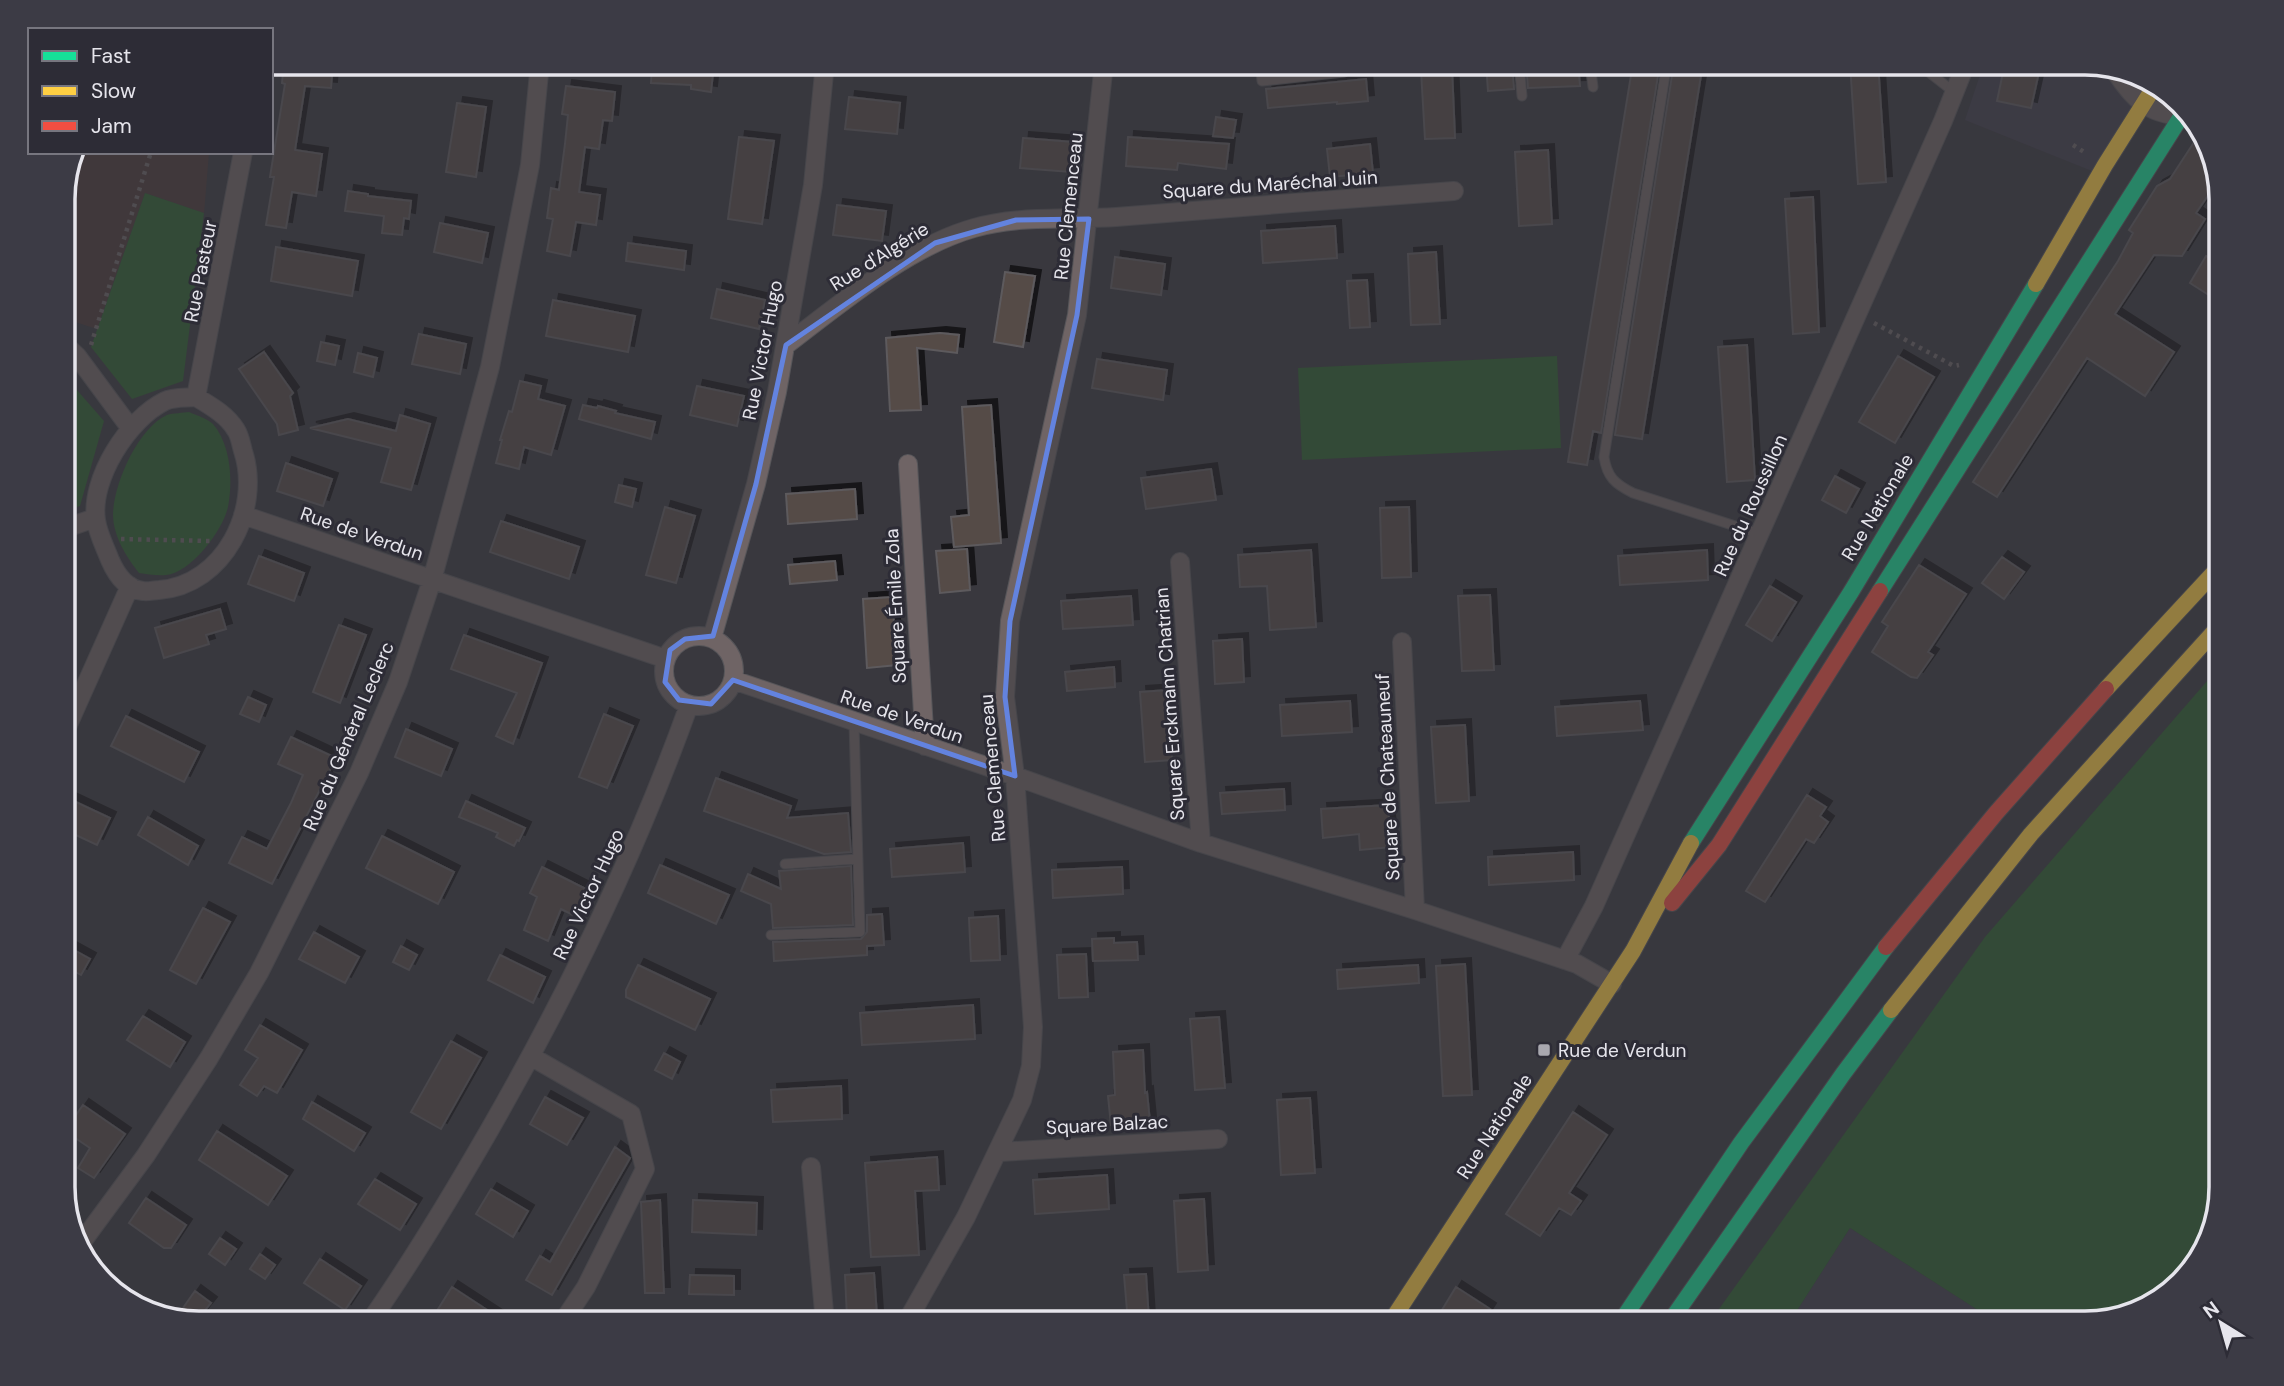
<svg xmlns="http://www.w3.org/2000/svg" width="2284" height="1386" viewBox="0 0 2284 1386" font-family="'DM Sans',sans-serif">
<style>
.built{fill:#413e4d}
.education{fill:#4b3938}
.green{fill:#2d5f2f}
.building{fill:#554b47;stroke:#5d5a5d;stroke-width:2;filter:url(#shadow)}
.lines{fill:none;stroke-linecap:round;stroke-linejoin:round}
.lane-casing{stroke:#565559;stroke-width:11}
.street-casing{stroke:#565559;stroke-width:20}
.fast-casing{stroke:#565559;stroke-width:18}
.slow-casing{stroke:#565559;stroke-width:18}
.jam-casing{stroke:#565559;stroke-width:18}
.path{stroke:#6b6466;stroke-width:4.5;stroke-dasharray:3.5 5;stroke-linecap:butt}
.lane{stroke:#6f6465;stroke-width:9}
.street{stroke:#6f6465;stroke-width:18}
.fast{stroke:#16e098;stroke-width:16}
.slow{stroke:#ffcf43;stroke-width:16}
.jam{stroke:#f24e42;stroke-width:16}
.marked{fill:none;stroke:#6383df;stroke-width:5;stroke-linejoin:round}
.poi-dot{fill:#a9a8af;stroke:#2d2c36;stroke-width:2.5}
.labels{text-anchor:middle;stroke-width:6;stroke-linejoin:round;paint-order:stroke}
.street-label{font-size:19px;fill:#e6e5ec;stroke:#2d2c36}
.poi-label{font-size:19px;fill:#e6e5ec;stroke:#2d2c36;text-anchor:start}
.rim{fill:none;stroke:#e6e5ec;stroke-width:3.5}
</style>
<defs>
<filter id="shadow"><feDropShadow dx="6" dy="-6" stdDeviation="0" flood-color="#0009"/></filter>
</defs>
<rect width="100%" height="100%" fill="#39383e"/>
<path class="built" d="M1984,63H2085L2149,80L2092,171L1965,120Z
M1850,1228L1998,1323H1789Z"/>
<path class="education" d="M72,152H209L204,213L145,193L98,326L94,328L63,318V190Z"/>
<path class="green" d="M145,193L204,213L183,381L132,399L91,347Z
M1557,356L1561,448L1302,460L1298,368Z
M63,374L104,421L80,506L63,511Z
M189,412C196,415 208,419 213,424C231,445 233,481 228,507C223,530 191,573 166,575C157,576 147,574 139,573C126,556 113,536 113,514C114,483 138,428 167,415C173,413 183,413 189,412Z
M2221,665V1188L2203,1255L2153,1305L2086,1323H1998L1850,1228L1789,1323H1709L1985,937Z"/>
<path class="building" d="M284,63H333L331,88L305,86L295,150L322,154L316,196L292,192L286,228L266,225L274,177H270L285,84L282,83Z
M1486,63H1512L1514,89L1488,91Z
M1526,63H1578L1580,86L1528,88Z
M1633,63H1660L1601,433L1593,431L1587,465L1568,462Z
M1674,63H1703L1642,439L1615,435Z
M1850,63H1878L1886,182L1858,184Z
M2005,63H2041L2031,108L1997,101Z
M652,66L713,73L711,92L691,89V85L651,83Z
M1452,68L1455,138L1425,139L1421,70Z
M1366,79L1368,101L1337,104V102L1268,108L1266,89Z
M566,86L615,92L612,121L603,120L599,149L585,147L579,192L600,195L596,225L576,222L570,256L547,251L553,219L547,218L551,188L559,190L565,144L568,115L562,114Z
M849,97L900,103L897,134L845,129Z
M457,103L486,107L476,177L446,172Z
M1216,117L1236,120L1233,138L1213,136Z
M2202,130L2218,181L2196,213L2205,219L2182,256L2154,255L2115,314L2174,352L2145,396L2087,358L1997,497L1973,482L2118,261L2133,233L2129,230L2157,186L2170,179Z
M739,137L774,141L762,224L728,219Z
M1128,137L1229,144L1226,169L1178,163L1177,170L1126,166Z
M1023,138L1073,142L1071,172L1020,168Z
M1370,144L1373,173L1330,177L1327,149Z
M1548,150L1552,224L1519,226L1515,152Z
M348,191L368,194V196L411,201L409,219L404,218L402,235L382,233L384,216L345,211Z
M1813,197L1819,332L1793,334L1785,199Z
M837,205L886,211L882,241L833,235Z
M440,223L488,233L482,263L434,252Z
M1335,226L1337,258L1263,263L1261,231Z
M628,243L686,251L684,270L626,261Z
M276,247L358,261L352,296L271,281Z
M1436,252L1440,324L1411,325L1408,254Z
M2206,256L2221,264V276L2209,295L2190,283Z
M1115,257L1165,264L1161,295L1111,288Z
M1005,272L1035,276L1023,347L994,342Z
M1367,280L1370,327L1350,328L1347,281Z
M717,289L765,300L759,329L711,318Z
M553,300L635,316L628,352L546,336Z
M940,333L959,335L957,353L917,348L921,410L890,411L886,338Z
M419,334L466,344L460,374L412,364Z
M321,342L339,346L335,365L317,361Z
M1747,345L1755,480L1727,482L1718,347Z
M264,352L293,393L290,396L298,430L279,435L277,424L239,369Z
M358,353L377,358L373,377L354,372Z
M1898,356L1934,377L1895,443L1859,422Z
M1097,359L1167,370L1163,400L1092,388Z
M520,381L541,386L538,399L565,406L551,455L524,447L519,469L496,463L502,440H500L509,411L512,412Z
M697,386L744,396L737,426L690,415Z
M583,405L597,408L598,406L616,411L615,413L655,422L651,439L579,419Z
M991,405L1001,543L954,547L951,517L969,515L962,407Z
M400,415L430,424L411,490L381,482L391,448L310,428L348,419L396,431Z
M286,463L332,479L323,506L277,491Z
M1211,469L1216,500L1146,509L1141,478Z
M1835,476L1859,489L1846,513L1822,500Z
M619,485L636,489L632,507L615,502Z
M855,489L857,519L788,524L786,494Z
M665,507L695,516L676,583L646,575Z
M1409,507L1411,577L1382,578L1380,508Z
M501,521L579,547L569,579L490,552Z
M967,549L970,590L940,593L936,551Z
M1311,550L1316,627L1270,630L1267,586L1240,587L1238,555Z
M1707,550L1708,580L1620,585L1618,556Z
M259,556L304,573L294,601L248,584Z
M2002,557L2024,572L2004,599L1982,583Z
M835,561L837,580L790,584L788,565Z
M1919,565L1966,594L1928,652L1933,655L1917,678L1911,677L1872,652L1888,626L1882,622Z
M1770,586L1796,602L1772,641L1746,625Z
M1490,595L1494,670L1462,671L1458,596Z
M1131,596L1133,625L1063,629L1061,601Z
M892,597L897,665L867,668L863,599Z
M220,609L226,629L206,635L209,644L164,658L155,628Z
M339,625L366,635L340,703L313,692Z
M464,635L542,663L513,744L496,736L517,693L451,669Z
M1242,639L1244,682L1215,684L1213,641Z
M1114,667L1115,687L1067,691L1065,672Z
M1168,690L1172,760L1145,762L1140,692Z
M248,697L266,705L259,722L240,714Z
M1350,701L1352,732L1282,736L1280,705Z
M1640,701L1643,730L1557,736L1555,707Z
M604,714L633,726L607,788L579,777Z
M126,716L199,752L184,782L111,746Z
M1465,725L1469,801L1436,803L1431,727Z
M406,729L452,749L441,776L395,757Z
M291,737L336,758L272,884L229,863L242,837L267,849L291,803L303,775L278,764Z
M716,778L791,806L787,818L848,813L851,852L824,854L704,811Z
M1284,789L1285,810L1222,814L1220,793Z
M1807,795L1826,807L1820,816L1828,822L1814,843L1806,839L1765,902L1746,891Z
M63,796L110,818L97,845L63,829Z
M466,801L525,828L519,841L517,840L514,846L496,837L498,833L459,817Z
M1388,805L1391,847L1360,850L1359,834L1323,838L1321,809Z
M148,817L198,846L188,865L138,835Z
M382,836L454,872L438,904L366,868Z
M963,843L965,872L892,877L890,849Z
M1573,852L1574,880L1489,885L1488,857Z
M660,865L729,895L716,924L648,893Z
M851,866L853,925L773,928L771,904L741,891L748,874L781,889L779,871Z
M542,867L588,890L575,916L561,909L548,941L524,930L537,897L530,893Z
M1122,867L1123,894L1053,898L1052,870Z
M203,908L230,922L196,984L170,970Z
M882,914L884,945L867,946V955L774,961L773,942L861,939L867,932V915Z
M998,916L1000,960L971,961L969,918Z
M314,932L359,957L345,983L299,959Z
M1114,938V943L1137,942L1138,960L1093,961L1092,939Z
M63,944L90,959L81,975L63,965Z
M401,946L417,955L409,970L393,962Z
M1086,954L1088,997L1059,998L1057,955Z
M500,955L545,977L533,1003L488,980Z
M1465,964L1472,1095L1443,1096L1436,966Z
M638,965L710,999L695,1030L626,997V990Z
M1418,965L1419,983L1338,989L1337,970Z
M973,1005L975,1039L862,1045L860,1013Z
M143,1016L185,1042L170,1067L127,1040Z
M1219,1017L1225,1088L1195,1090L1190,1019Z
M260,1025L302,1050L277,1093L264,1086L257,1096L240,1085L258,1058L245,1050Z
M451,1041L481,1058L441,1129L411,1112Z
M1143,1050L1145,1093L1147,1092L1150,1122L1111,1125L1108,1096L1115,1095L1113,1052Z
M664,1053L680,1062L672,1079L655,1070Z
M841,1086L842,1119L773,1122L771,1090Z
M545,1097L583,1118L567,1145L530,1124Z
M1310,1098L1315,1173L1281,1175L1277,1100Z
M312,1102L365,1133L354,1151L303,1119Z
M83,1105L125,1134L94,1178L78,1168L90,1148L65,1131Z
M1573,1112L1607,1135L1569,1193L1581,1201L1571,1215L1559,1208L1540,1236L1506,1214Z
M217,1131L287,1176L268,1205L199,1160Z
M615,1147L630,1158L552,1295L526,1280L540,1256L550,1262Z
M937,1157L939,1190L915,1191L919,1255L871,1257L865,1163Z
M1107,1175L1109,1209L1035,1214L1033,1180Z
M375,1179L416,1204L400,1230L358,1204Z
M491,1189L528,1211L513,1237L476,1214Z
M146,1198L186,1225L171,1248H164L129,1223Z
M1204,1199L1208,1270L1178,1272L1174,1201Z
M660,1200L664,1293H645L641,1202Z
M693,1200L757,1203L756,1235L692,1232Z
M220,1238L236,1249L225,1265L209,1254Z
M260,1254L275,1265L265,1279L250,1269Z
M320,1259L361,1286L345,1310L304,1283Z
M874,1273L877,1316L847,1317L845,1275Z
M1146,1274L1149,1321L1128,1322L1124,1275Z
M690,1275L734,1276V1295L689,1294Z
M452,1287L507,1323H449L435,1314Z
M1456,1287L1490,1309L1481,1323H1434Z
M195,1291L211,1303L198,1319L183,1308Z"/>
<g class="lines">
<g class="lane-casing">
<path id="lane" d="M1260,63L1262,81L1344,72V63
M1519,63L1522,96
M1590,63L1593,87
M1667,63L1604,457C1607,477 1615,484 1633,493L1760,534
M1917,63L1954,92
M785,864L857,859
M771,935L860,932L854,723"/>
</g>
<g class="street-casing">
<path id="street" d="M2115,71C2133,99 2148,114 2182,116L2180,111
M63,343L77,356L131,429
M786,345C840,304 907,247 974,228C1019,215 1069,220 1116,217C1229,208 1341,199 1454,191
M196,397C211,406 227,415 236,430C240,436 241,444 243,451C262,509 224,585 159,590C154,590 148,592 143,591C126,589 116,574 110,560C105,547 98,534 96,520C90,479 128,419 165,401C173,397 186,398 196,397Z
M196,397L243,152
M908,464L925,746
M243,515L666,659
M63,529L95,518
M1180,562L1201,843
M664 671a35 35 0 1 1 70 0a35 35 0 1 1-70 0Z
M712,638L756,484L777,392L813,185L825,63
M1402,642L1415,910
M733,680L1015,776L1201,843L1415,910L1577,964L1612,984
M63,736L130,586
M1565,960L1594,906L1943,121L1966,63
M532,1057L631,1114L645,1169L586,1287L562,1323
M999,1152L1218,1139
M811,1167L825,1323
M79,1246L146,1155L209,1058L259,973L359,773L398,682L432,580L490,367L530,165L540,63
M369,1323C413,1260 452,1195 490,1129C568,993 636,853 689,705
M906,1323L966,1217L1022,1100L1031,1066L1033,1027L1015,776L1005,697L1010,621L1077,315L1104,63"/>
</g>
<g class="fast-casing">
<path id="fast" d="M1880,591L2184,112
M1691,843L1851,592L2036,284
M1620,1323L1741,1143L1886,947
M1669,1323L1843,1074L1891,1010"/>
</g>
<g class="slow-casing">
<path id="slow" d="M2036,284L2105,165L2156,84
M2106,689L2221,565
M1891,1010L2031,834L2221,624
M1390,1323L1633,951L1691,843"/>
</g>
<g class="jam-casing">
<path id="jam" d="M1672,903L1719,845L1880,591
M1886,947L1996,813L2106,689"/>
</g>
<path class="path" d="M2073,145L2084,152
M1874,323L1954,366L1959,365
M91,345L151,152
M121,539L210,541"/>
<use href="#lane" class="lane"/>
<use href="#street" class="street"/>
<use href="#fast" class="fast"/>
<use href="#slow" class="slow"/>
<use href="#jam" class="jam"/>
</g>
<path d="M0 0H2284V1386H0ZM1089,219L1077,315L1010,621L1005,697L1015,776L733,680L711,704L679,700L665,682L670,650L685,639L713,636L756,484L786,345L935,243L1016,220Z" fill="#39383e" fill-opacity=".55" fill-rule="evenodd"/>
<path class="marked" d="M1089,219L1077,315L1010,621L1005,697L1015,776L733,680L711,704L679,700L665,682L670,650L685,639L713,636L756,484L786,345L935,243L1016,220Z"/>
<rect class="poi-dot" x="1537" y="1043" width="14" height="14" rx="3.5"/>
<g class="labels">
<g class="street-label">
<text transform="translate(1270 184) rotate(-4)" y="7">Square du Maréchal Juin</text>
<text transform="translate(1068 206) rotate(-84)" y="7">Rue Clemenceau</text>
<text transform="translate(879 256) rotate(-32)" y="7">Rue d'Algérie</text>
<text transform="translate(200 271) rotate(-79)" y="7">Rue Pasteur</text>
<text transform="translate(762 350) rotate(-79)" y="7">Rue Victor Hugo</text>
<text transform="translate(1750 505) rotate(-66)" y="7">Rue du Roussillon</text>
<text transform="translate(1877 507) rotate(-59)" y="7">Rue Nationale</text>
<text transform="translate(362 533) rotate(19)" y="7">Rue de Verdun</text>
<text transform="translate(895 606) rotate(-93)" y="7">Square Émile Zola</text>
<text transform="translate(1169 704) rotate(-94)" y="7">Square Erckmann Chatrian</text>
<text transform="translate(902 716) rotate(19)" y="7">Rue de Verdun</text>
<text transform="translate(348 736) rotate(-67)" y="7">Rue du Général Leclerc</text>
<text transform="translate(992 768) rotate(-95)" y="7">Rue Clemenceau</text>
<text transform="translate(1387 777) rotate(-93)" y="7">Square de Chateauneuf</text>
<text transform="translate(588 894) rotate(-65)" y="7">Rue Victor Hugo</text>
<text transform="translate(1107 1124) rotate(-3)" y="7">Square Balzac</text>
<text transform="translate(1494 1126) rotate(-57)" y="7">Rue Nationale</text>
</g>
<g class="poi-label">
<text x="1558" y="1057">Rue de Verdun</text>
</g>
</g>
<path d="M0 0H2284V1386H0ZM199 75H2085A124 124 0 0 1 2209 199V1187A124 124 0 0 1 2085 1311H199A124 124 0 0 1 75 1187V199A124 124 0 0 1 199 75Z" fill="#3c3b45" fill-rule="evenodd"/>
<path class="rim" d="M199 75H2085A124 124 0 0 1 2209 199V1187A124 124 0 0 1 2085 1311H199A124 124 0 0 1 75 1187V199A124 124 0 0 1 199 75Z"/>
<rect x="28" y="28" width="245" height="126" fill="#2d2c36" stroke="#77767f" stroke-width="2"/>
<rect x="42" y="51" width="35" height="10" fill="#16e098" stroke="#77767f" stroke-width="2"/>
<text x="91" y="63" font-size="21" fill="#e6e5ec">Fast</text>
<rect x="42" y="86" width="35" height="10" fill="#ffcf43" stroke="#77767f" stroke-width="2"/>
<text x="91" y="98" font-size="21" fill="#e6e5ec">Slow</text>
<rect x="42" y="121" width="35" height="10" fill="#f24e42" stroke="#77767f" stroke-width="2"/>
<text x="91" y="133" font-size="21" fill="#e6e5ec">Jam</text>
<g transform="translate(2221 1323) rotate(323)" stroke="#2d2c36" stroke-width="5" paint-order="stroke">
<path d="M0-5L12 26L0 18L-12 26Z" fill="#e6e5ec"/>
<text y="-10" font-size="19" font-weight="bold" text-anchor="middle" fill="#e6e5ec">N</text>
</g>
</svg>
